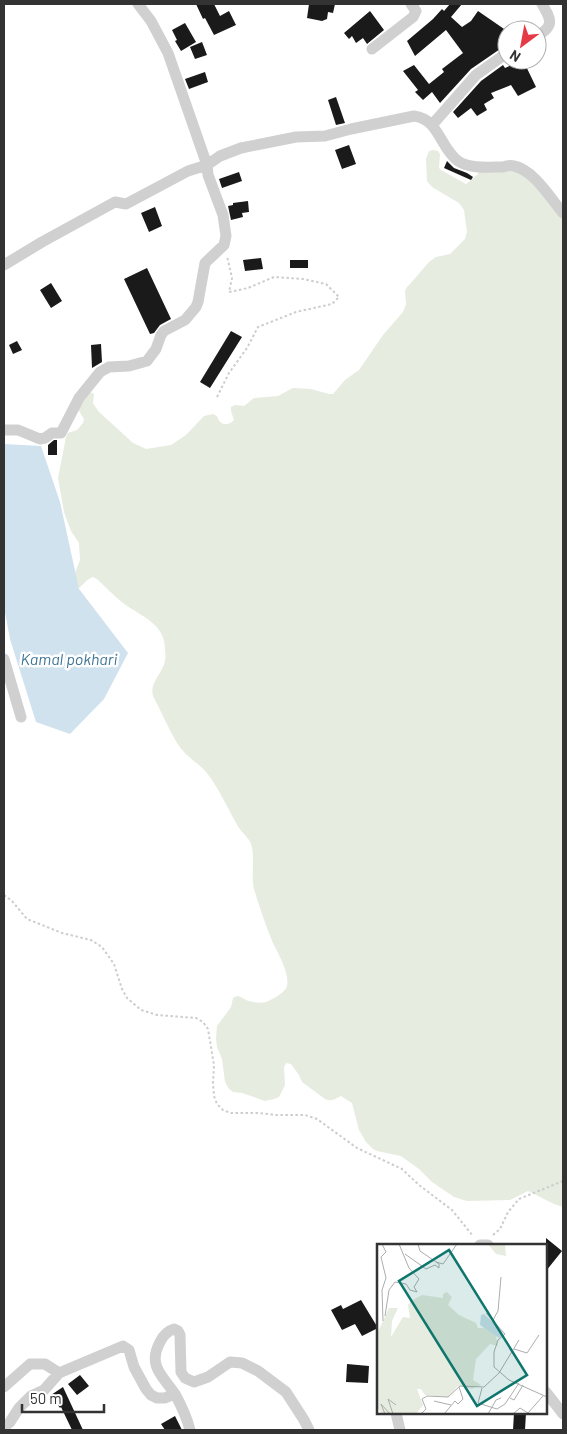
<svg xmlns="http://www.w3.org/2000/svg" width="567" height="1434" viewBox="0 0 567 1434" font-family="Barlow,sans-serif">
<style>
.green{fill:#e6ecdf}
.water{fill:#cfe2ee}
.building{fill:#1a1a1a}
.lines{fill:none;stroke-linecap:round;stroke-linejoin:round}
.path{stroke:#cdcdcd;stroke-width:2;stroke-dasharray:2.5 2.5;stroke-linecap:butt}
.minor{stroke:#d0d0d0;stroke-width:11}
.labels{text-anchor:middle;stroke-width:5;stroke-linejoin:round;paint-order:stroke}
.water-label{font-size:16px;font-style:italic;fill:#3f7597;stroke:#fff}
.inset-road{fill:none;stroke:#adadad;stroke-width:1}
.view{fill:#0f766e;fill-opacity:0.15;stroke:#0f766e;stroke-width:2.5}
.inset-edge{fill:none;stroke:#333;stroke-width:2.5}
</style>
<rect width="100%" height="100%" fill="#fff"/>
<path class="green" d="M433,150L438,151L440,154L439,168L441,170L466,184L478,174V167L523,172L563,215V1207L554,1204L528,1191L510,1200L467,1201L454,1197L432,1182L419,1169L401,1156L377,1151L373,1149L366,1142L359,1130L352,1103L341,1096C335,1099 331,1102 325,1099L302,1082L299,1075L291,1064L286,1063L284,1067L285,1085L279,1097L274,1099L265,1101L242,1093L233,1092L229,1089L225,1082L222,1059L217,1047L216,1038L217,1026L231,1007L233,998L237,996L241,997C247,1002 259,1004 266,1002C273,999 285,993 287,986C290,974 278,953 273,943C266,926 259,906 254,889C250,874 257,853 249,840C246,836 242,832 239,828C228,810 220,789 206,772C197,762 185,756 177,743C168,728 161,711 153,696C149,682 163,674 165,660C166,657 165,652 165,649C165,623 140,616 123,603C114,596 106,587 97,579L93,577C86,579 83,586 76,590L72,581L80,560L79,543L71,531L64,512L58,478L66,437L68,433L77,430L83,423L84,419L79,411V407L90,392L94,394L93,403L98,411L133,443L146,449L171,445L186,435L204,416L213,414L217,416C219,425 228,427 234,420L231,411V407L235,405L244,406L254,398L278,396L293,388L311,389L329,394H333L345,380L359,370L383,335L403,312L406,304L405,291L407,287L410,284L429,262L436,257L450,254L465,239L467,232L464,210L459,203L432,187L427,181L426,159L429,151Z"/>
<path class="water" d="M4,444L41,446L60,502L79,589L128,653L104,699L70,734L36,722L10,639L4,607Z"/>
<path class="building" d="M196,4H214L220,16L229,11L236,25L214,35L205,18L203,19Z
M309,4H335L333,13L328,12L327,19L322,21L307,18Z
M450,4H462L451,17L462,27L471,21L478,11L507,31V45L503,47L471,69L440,103L432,92L423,100L415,92L418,90L403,71L414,65L429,84L444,72L442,69L463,53L446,30L415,56L407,41L433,19L442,9L444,11Z
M370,11L384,30L367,44L363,38L356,43L352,36L349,39L344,33Z
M185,23L196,42L181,51L175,41L177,40L172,30Z
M202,42L207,55L195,59L190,47Z
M522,60H523L536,87L518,96L511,85L491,93L494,98L484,104L487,110L477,116L471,108L458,118L453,112L481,81L503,65L505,68Z
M205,72L208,82L189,89L185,79Z
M336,97L345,123L336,125L328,100Z
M349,145L356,164L342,169L335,150Z
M447,161L454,168L467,173L473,177L471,180L444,168Z
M239,172L242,181L222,188L219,179Z
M248,201L249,212L242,213L243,217L231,220L228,206L233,205V203Z
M155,207L162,226L149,232L141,213Z
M261,258L263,269L245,271L243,260Z
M290,260H308V268H290Z
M147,268L171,319L160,325L154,333L150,334L124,279Z
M51,283L62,301L51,308L40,290Z
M231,331L242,337L210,388L200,382Z
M17,341L22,350L13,354L9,345Z
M101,344L102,362L92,368L91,345Z
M54,440H57V455H48V445Z
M546,1238L562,1251L546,1271Z
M361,1300L378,1328L362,1336L355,1324L342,1330L331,1310L341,1305L343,1309Z
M347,1364L369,1366L368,1383L346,1382Z
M80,1375L89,1386L77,1395L68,1384Z
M63,1387L70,1402L83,1430H72L61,1407L60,1408L51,1395Z
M514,1413H526L525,1430H513Z
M175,1416L182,1430H165L161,1424Z"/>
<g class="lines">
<path class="path" d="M217,397L229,373L247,348L258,327L296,312L332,304L339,297L326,284L303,279L274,277L248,288L229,292L232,278L227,256
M4,895L12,901L27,919L62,933L91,940L102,947L114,964L122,989L127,998L141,1010L157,1015L196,1018L203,1022L208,1029L214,1065L213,1083L214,1096L217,1104L223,1110L231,1113H259L276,1115H305L317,1119L357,1148L402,1169L419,1185L452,1210L473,1236
M493,1235L500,1229L508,1212L519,1199L563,1181"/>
<path class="minor" d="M537,36C555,26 551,19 542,4
M372,49L413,17L416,11L411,4
M432,125L476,75L507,53
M4,265L42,242L115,202L126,204L188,171L207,165L220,156L241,148L296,137L325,136L351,129L414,116C439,119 440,148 458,161C470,169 489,167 503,167C506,166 511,165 514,166C534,170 551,199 563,213
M4,430H18L40,439L45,438L52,433H61L79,398L100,372L109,367L129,366L147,361L156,349L161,335L164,331L185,320L196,307L198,302L205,263L224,245L226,236L223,215L208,175L207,165L168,53L151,21L138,4
M4,659L21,717
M480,1245H488
M4,1387L30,1364H45L59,1373L123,1346L129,1350L134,1367L146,1389L151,1395L157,1398H165L174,1394
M546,1392L563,1414
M396,1413L400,1430
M4,1427L10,1422L19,1408L31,1396L44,1390L59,1373
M190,1430C187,1418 181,1405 175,1394C163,1376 147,1366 160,1342C163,1336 167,1331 174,1329L178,1331L180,1335L181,1372L185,1378L194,1382L208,1377L230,1362L242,1363L258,1371L286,1392L304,1420L309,1430"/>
</g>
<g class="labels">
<g class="water-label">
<text x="69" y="665">Kamal pokhari</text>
</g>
</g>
<g transform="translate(377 1244)">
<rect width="170" height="170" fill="#fff"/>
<path d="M111,0H128L129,12L119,10ZM70,48L75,53L71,61L82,71L99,79L101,84H112L119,92L121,102L113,100L99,115L96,136L104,141L95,145L81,142L71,153L48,151L44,145H40L46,161L39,170H5L0,163V90L12,64H21L15,77L14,93L26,73L33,74L31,61L34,57L45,51L66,54V50Z" fill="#e6ecdf"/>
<path d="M107,70L125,87L127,91L122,94L103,81L104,71Z" fill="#cfe2ee"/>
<path class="inset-road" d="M5,0L9,8L4,13L9,34L5,46L6,77M22,0L32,24L42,35L37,43L40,48M28,10L49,25L58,21L62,24V20L43,7L41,0M59,18L66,20L80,0M109,69L128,90L121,96L117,108V123L132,136L170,153M8,72L12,46L18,38L29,40L33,46L40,48M116,76L121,67L124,33M137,105L150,109L162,91M105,144L101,159L120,165L128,160L142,139M133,154L137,156L146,141M57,157L74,161M8,170L4,160L13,170M16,170L11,155L19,161M44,170L49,165L45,155L50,152L71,153L83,142L107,143L122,129L142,96M67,170L78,157L81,160L86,155L82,143M111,170L119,156L124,154M136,170L143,164L151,169L166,152"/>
<path class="view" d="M72,6L150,131L100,162L22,37Z"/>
<rect width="170" height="170" class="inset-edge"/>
</g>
<rect width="567" height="1434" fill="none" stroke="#333333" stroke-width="10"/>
<g transform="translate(522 45) rotate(212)"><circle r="24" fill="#ffffff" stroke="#adadad"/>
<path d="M0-4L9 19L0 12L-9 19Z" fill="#e63946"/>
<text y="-8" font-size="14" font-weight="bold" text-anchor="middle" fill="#333333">N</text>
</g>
<path d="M22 1404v8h82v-8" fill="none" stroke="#333333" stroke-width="2.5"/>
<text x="30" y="1404" font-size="15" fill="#333333" stroke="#ffffff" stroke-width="4" paint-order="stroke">50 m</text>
</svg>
